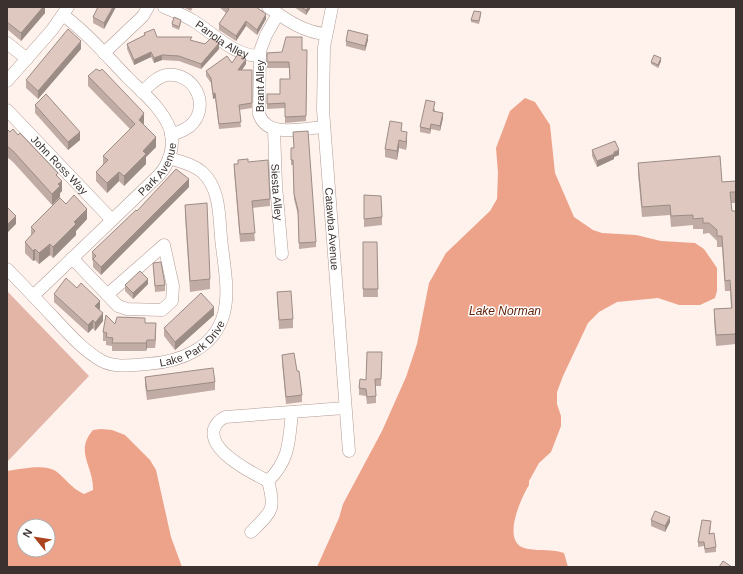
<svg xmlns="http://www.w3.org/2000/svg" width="743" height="574" viewBox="0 0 743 574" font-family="Helvetica,sans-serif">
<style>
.green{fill:#e2b5a6}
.water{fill:#eda38a;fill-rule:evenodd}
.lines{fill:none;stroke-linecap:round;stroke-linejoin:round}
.minor-casing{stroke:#b29c95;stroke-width:13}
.minor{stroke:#fff;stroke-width:12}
.wall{fill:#c0aca5}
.shaded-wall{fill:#9c8c86}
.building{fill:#dfc8c0;stroke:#9c8c86}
.labels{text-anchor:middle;stroke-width:3;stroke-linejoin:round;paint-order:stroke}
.street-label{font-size:11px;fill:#3b322f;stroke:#fff}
.water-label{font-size:12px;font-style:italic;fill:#5e1d04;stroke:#fff}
</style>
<rect width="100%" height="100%" fill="#fff1ec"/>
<path class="green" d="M7,291L89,376L7,462Z"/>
<path class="water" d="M525,98L535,102L550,125L555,173L574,217L593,230L602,233L636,235L661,241L695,243L704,249L717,268V291L715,298L700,305H679L658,298L617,302L599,312L588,323L563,376L557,392V404L561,416V426L551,452L539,463L529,481V485C521,498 499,545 528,549C540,551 553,549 564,553L568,567H317L339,518L343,504L382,431L406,377L417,344L429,283L446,253L490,211L497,199L498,173L496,148L510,111Z
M101,429L112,430L125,435L150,460L156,470L171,537L182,567H7V471C20,469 46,463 57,472C68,481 70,487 84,494L93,490C94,466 74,452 93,430ZM24,526H48V550H24Z"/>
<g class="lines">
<g class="minor-casing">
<g id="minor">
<path id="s1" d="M164,7C173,11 183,15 192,20C214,33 233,56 260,56"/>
<path d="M268,7C287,20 303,32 326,34"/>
<path id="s2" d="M332,7L324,47L323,110L349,451"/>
<path d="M278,14L266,35L260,51L259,114C267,139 303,128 324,127"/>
<path d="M7,43L27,59"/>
<path d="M104,53L143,16L148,7"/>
<path d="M7,81L52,30L68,7"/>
<path d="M142,92C149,86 157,76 167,75C193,72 210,103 193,123C187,130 179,132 171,135"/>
<path id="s3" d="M7,110L112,220"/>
<path id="s4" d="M274,129L276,185L282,254"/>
<path d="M72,258L118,306L127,309L162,310L172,301L173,286L164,245L107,295"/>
<path id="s5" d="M7,269C23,285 39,302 55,319C69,334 84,351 102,361C115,368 133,365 147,364C181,362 215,348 224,313C230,289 223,261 221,237C219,215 220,188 202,172C193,164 181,162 169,158"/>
<path id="s6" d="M33,296L159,175C170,163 175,144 170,129C162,108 142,92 127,77C106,55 87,33 63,15"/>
<path d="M292,412C289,440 290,460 268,481C252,473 208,451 214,429C216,423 219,420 225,417L345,408"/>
<path d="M251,532C272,511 276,510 268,481"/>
</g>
</g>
<use href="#minor" class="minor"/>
</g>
<path class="wall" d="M7,7H45V13L21,41L7,29Z
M97,7H116L104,29L93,23V17L98,8Z
M183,7H193L191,11Z
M219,7H256L266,19L257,35L246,26L236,41L219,30V24L226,13Z
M294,7H311L306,15Z
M481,15L479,24L471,22V20Z
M181,23L179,30L172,27V24Z
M144,33L157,37L192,41L219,49L201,69L179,61L162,60L154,63L151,57L134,65L127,49V44L144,36Z
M368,40L365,51L346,46V41Z
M81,49L38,99L26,88V80Z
M302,50H307L306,121L285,123V108L267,109V94H280L290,79L289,68H267V53L282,52Z
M661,61L658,68L651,64V62Z
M232,63L246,64L242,70H252V108L239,110L241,127L219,129L215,98L213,99L211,83L206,76V71Z
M88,76L144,123L143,125L156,147L146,157V164L124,186L119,181L107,193L96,181V172L103,164V156L130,129L88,86Z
M35,105L80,140L68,150L35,113Z
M435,108V111L443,118L440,131L431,129L430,134L420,132V127Z
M7,131L18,135L58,176L62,191L60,193V197L52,205L13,162L7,157Z
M402,131L407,141L406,150L399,148L397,160L385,157V149Z
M293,132L316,242V247L299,249L298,215L294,199L293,165H291V148H294Z
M592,150L619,155L614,157V159L597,167L592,156Z
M238,160L248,162L270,199V206L252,208L255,241L240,242L234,171V164H238Z
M638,163L722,182L736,181V203H731L732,211H736V344L716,346L714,320V309L731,308L730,291H725L722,247H717V241L709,233L703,234V229H693V225L671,227L670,215L642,217L638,174Z
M189,187L101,275L93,267V261L92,260V252L137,211Z
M364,195L382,217V225L364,227Z
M66,204L87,219L76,231V235L53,258L50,255L39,264L35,260L33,261L25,253V242L31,236V227Z
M185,205L210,279V289L190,292L185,215Z
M363,242H377L378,297H363Z
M153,263L165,285V291L155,292Z
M148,284L133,299L125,291V285Z
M277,292L293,319V328L279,329Z
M54,294L100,309L99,310L103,321L95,331L93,328L88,333L54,302Z
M214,315L175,350L164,336V328Z
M145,323L156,331L155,348H147L146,351H112V346L106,345V341H103V332L115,324Z
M282,355L302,395V402L286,404L282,362Z
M382,359L381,386H376V403L367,404L366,396L359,395V388Z
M145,377L215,382V390L147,400L145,385Z
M651,520L670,522L665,532L651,526Z
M711,525L710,534L716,547V552L705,553L704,546L698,547V542Z"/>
<path class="shaded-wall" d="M43,7H45V13L21,41V33Z
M113,7H116L104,29V23Z
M309,7H311L306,15V10Z
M266,14V19L257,35V30Z
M246,21V26L236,41V36Z
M368,35V40L365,51V46Z
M81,41V49L38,99V91Z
M219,43V49L201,69V64Z
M151,52V57L134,65V60Z
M162,55V60L154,63V58Z
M661,58V61L658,68V65Z
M246,59V64L238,75V70Z
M215,93V98L213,99V94Z
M144,113V123L139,130V120Z
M443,113V118L440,131V126Z
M431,124V129L430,134V129Z
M80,132V140L68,150V142Z
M407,132V141L406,150V142Z
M156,137V147L146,157V164L124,186V176L143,151Z
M399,140V148L397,160V151Z
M619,150V155L614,157V159L597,167V161Z
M119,172V181L107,193V183Z
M189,179V187L101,275V267Z
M62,181V191L60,193V197L52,205V194L58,184Z
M87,209V219L76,231V235L53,258V247L74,222Z
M16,216V224L7,233V225Z
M50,244V255L39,264V253Z
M35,249V260L33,261V251Z
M148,279V284L133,299V293Z
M100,301V309L95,314V306Z
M214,307V315L175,350V342Z
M103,313V321L95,331V323Z
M93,320V328L88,333V325Z
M156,323V331L155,348V340Z
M147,340V348L146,351V343Z
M670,517V522L665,532V526Z"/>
<path class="building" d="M7,7H43L21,33L7,22Z
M98,7H113L104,23L93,17Z
M226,7H256L266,14L257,30L246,21L236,36L219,24L229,9Z
M301,7H309L306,10Z
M474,11L481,12L479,21L471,20Z
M174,17L181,20L179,27L172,24Z
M68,29L81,41L38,91L26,80Z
M154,29L157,37H192L190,40L205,44L211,38L219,43L201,64L179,56L162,55L154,58L151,52L134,60L127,44L145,35L144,33Z
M348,30L368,35L365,46L346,41Z
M286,37H302V50H307L306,116L285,117V103L267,104V94H280V79H290L289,62H267V53L282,52Z
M238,54L246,59L238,70H252V103L239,105L241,122L219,124L215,93L213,94L211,78L206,71L227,56L232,63Z
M654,55L661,58L658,65L651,62Z
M96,69L100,71L102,69L144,113L139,120L156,137L143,151L146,154L124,176L119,172L107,183L96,172L108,160L103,156L135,124L88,76Z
M46,94L80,132L68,142L35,105Z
M426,100L435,102L433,111L443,113L440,126L431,124L430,129L420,127Z
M390,121L402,123L401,131L407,132L406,142L399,140L397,151L385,149Z
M13,129L18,135L20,133L58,173L56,175L62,181L58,184L60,186L52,194L13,151L7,146V131L8,130L10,132Z
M308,131L316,242L299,243L298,210L294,194L293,160H291V148H294L293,132Z
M615,141L619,150L614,152V154L597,161L592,150Z
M720,156L722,182L736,181V192H730L732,211H736V334L716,335L714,309L732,308L730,280L725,281L722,236H717V230L709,223H703V218L693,219V215L671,216L670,205L642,207L638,163Z
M248,159V162L268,160L270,199L252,201L255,233L240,234L234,164H238V160Z
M176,169L189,179L101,267L93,259L96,256L92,252L136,210L137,211Z
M74,195L87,209L74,222L76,224L53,247L50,244L39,253L35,249L33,251L25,242L35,231L31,227L60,198L66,204Z
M364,195L381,196L382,217L364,219Z
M207,203L210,279L190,281L185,205Z
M7,207L16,216L7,225Z
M363,242H377L378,289H363Z
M161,262L165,285L155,286L153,263Z
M140,271L148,279L133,293L125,285Z
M66,278L77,288L81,283L100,301L95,306L103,313L95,323L93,320L88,325L54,294Z
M291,291L293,319L279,320L277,292Z
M201,293L214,307L175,342L164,328Z
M106,315L115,324L117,317L145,318V323H156L155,340H147L146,343H112L113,338L106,337L107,333L103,332Z
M367,352H382L381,379H375L376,396L367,397L366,389L359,388L360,379L366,380Z
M294,353L297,371H299L302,395L286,397L282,355Z
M213,368L215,382L147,391L145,377Z
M655,511L670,517L665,526L651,520Z
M702,520L711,521L709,534L714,533L716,547L705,549L704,542H698Z
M723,561L732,567H719Z"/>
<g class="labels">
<g class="street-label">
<text dy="4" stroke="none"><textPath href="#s1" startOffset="67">Panola Alley</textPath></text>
<text transform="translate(260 86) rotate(-90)" y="4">Brant Alley</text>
<text dy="4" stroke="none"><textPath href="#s3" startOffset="76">John Ross Way</textPath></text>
<text dy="4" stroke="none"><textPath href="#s6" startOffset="179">Park Avenue</textPath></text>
<text dy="4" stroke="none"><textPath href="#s4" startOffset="63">Siesta Alley</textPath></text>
<text dy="4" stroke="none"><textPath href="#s2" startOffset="223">Catawba Avenue</textPath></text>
<text dy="4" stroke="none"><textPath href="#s5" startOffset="230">Lake Park Drive</textPath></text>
</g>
<g class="water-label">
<text x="505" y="315">Lake Norman</text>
</g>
</g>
<rect width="743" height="574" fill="none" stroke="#3b322f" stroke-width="16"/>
<g transform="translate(36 538) rotate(300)"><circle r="19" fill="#ffffff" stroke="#b1adac"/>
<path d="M0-3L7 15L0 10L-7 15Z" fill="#ab441e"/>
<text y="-6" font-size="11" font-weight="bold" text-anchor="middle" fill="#3b322f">N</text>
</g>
</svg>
